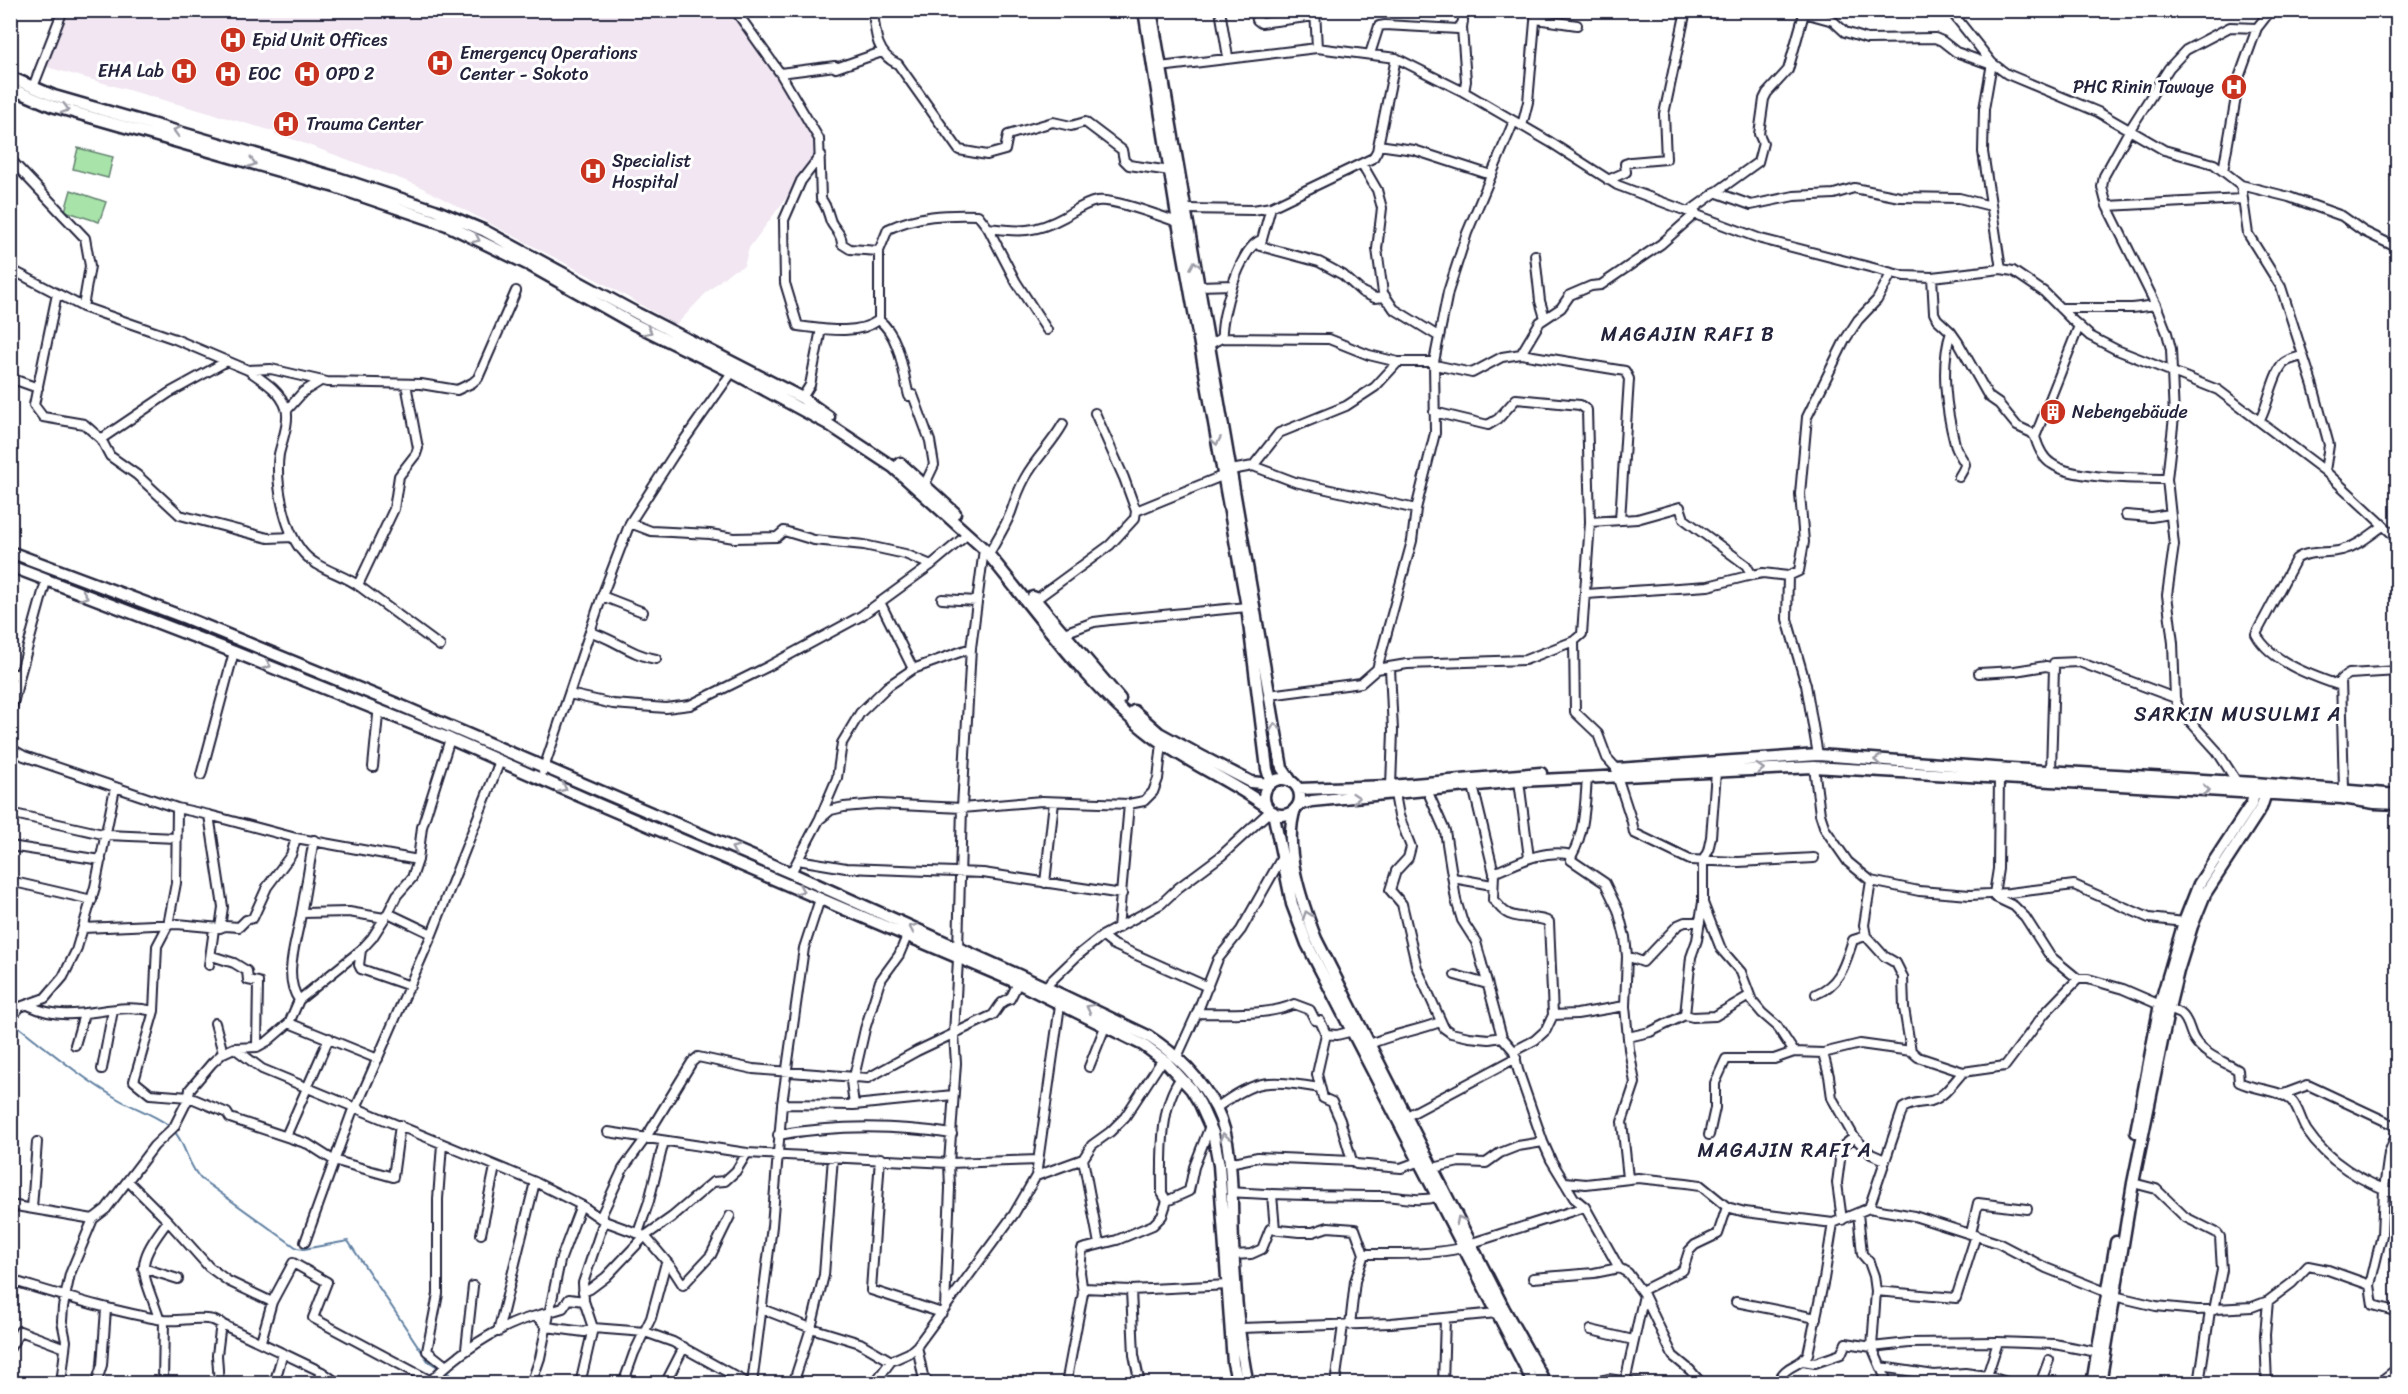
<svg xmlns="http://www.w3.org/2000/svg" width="2408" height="1394" viewBox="0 0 2408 1394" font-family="Sriracha,sans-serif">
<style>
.built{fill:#f1e6f1}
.green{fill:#a8e4a9;stroke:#658372;stroke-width:1.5}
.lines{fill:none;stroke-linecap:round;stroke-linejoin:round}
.stream{stroke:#6080a2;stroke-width:2}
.street-casing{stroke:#22223b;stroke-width:12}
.secondary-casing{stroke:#22223b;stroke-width:15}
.street{stroke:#fff;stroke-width:8}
.secondary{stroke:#fff;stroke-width:10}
.oneway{stroke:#9c9ca7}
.labels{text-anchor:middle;stroke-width:6;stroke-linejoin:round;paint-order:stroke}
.poi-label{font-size:18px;fill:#22223b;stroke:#fff;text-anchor:start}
.neighbourhood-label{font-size:20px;letter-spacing:1.5px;fill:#22223b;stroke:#fff}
</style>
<rect width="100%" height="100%" fill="#fff"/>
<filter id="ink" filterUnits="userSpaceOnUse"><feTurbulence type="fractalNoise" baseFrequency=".0167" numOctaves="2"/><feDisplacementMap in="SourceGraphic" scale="12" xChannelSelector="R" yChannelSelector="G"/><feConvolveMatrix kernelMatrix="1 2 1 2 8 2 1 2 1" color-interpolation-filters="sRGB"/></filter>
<g filter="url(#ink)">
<path class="built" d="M69,11H731L770,63L818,140L817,156L749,248L744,266L730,272L707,292L676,325L601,282L417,185L281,135H275V132L266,129L47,67Z"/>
<path class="green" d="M78,148L113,157L108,178L73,169Z
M71,190L106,202L99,222L65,211Z"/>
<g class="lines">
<path class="stream" d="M10,1020C45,1047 80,1077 118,1099C134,1108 153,1114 168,1125C185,1138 186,1164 201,1179L297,1248L304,1249L348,1241L428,1361L449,1374L459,1384"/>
<g class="street-casing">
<path id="street" d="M735,10L780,73L819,139L821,199C827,206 828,214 831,222C835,230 842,234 842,244L850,249L879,251
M873,10C875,32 876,55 898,64L959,150L987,155L1005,150L1008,135L1053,122L1071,126L1085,122L1122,150L1124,160L1129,165L1170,171
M1220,10L1228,57
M1255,10L1257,20L1261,23L1315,16
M1315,10L1317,48
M1464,10L1462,28L1466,81L1464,92
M1950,10L1992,63L2007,74L2098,112L2164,150L2214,164L2241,185L2289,197L2342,216L2363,231L2398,248
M1804,13L1833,21L1845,32L1867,39L1935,38L1942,41L1956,52L1992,65
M1536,19L1577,25
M1370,54L1379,26L1385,25L1458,29L1463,22
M1992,63L1984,109L1983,152L2001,269
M1160,67L1317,48L1396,58L1464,92L1550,142L1617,185L1761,239L1904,276L1932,277L2001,269L2013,271L2044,292L2071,319L2090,336L2117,350L2218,390L2325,471L2398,539
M780,73L835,66L836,68L882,52
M33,87L63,10
M1522,126L1528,102L1536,10
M1378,145L1414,150L1491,175
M821,155L801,181L784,220L785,283L798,326C823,329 857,336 879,320V251L888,229C918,215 945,214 978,215L988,228L1016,282L1047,330
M10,159L85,238L90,266L83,307
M1362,164L1377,190L1382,208L1377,249L1383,293L1394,309L1438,336
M2223,171L2240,75L2257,28
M1608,180L1626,172L1625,164L1631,162L1666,159L1664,114L1686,10
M2241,185L2248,234L2281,287L2313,386L2329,445L2325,471
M1715,192L1751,205L1794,196L1834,194L1854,188L1900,197L1959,198L1991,206
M2107,206L2242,199
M1185,209L1253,210L1271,207L1373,158L1377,151L1396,58
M1690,211L1758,162L1763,143L1759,134L1764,99L1767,93L1788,70L1805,10
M988,228C1019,232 1035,233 1064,217C1074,211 1085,203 1097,201C1114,198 1159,216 1178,222
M1261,243L1271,207
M1260,246L1319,262L1343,275L1362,292L1375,298L1385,297L1387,301
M1535,255L1540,301L1545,318
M10,269L83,307L175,339L248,370L271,369L327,382L421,384L457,390L472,383L478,378L516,291
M1932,277L1934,313L1937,319L1951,332L1958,342L1989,397L1999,404L2017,426L2032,433L2035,437L2079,326
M1199,286L1232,285
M57,294L34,405L43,417L84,424L101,439L110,456L137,475L180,515L268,538L293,537
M2060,308H2132L2156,305
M879,320C901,338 902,370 909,396L913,395L930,441L934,465L925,484
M1951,332C1940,365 1946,410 1955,444C1956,451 1965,462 1965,464C1965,468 1961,473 1959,477
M1222,338C1220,317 1240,247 1261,240L1260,246
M1208,345L1222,338L1329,339L1369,355L1398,362
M1521,354L1540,322L1561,308L1570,295L1591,286L1601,285L1661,244L1696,213
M1435,365L1472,373L1502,357L1521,354L1625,371L1629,379L1620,520
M248,370C262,380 280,390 286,408C290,421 282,441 279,454C275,481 284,528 301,550C315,569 341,573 359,586C386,606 413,626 440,646
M10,378L38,388
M802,398L810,385L821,329
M287,410L303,392L319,382
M2260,420C2268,406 2273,373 2284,363C2289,359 2296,358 2302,356
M2035,437C2038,447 2043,459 2052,464C2075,480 2138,478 2167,479
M101,439L169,393L227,361
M1253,466L1295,482L1416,509
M1231,470L1253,466L1279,433L1346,406L1375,387L1398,362H1434
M1136,511L1222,476
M2126,515L2151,517L2170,514
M1590,522L1637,519L1680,507L1684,519L1746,565L1752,575
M630,523L651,531L710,534L734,538L777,537L784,531L814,540L864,545L905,554L931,565
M991,550C998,538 1006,525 1011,512C1015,500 1019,489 1025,478C1036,458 1052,444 1063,424
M1788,576L1787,619L1806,685L1818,755
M358,585L394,509L399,476L416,454L418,448L406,384
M1586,594L1708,586L1752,575L1763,573L1788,576L1799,571L1804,542L1800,494L1807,417L1845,340L1858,320L1877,300L1891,274
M602,596L643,612
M942,599L977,601
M1035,600L1110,545L1135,518L1136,511L1124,478L1095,413
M880,602L913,669
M590,632C613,638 631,655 656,659
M1064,633L1094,622L1110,620L1247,607
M1574,641L1575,712L1598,734L1607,758L1617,769
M1390,668L1393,731L1391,786
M2054,668V663L2079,662L2175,698
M1377,669L1407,664L1525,660L1574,641L1582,634L1590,522L1587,410L1580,405L1516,399L1498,419L1488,425L1434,412
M10,673L20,675
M1979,673L2015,671L2046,666L2054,668L2051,771
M2341,686C2312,676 2271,662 2256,634L2296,559C2308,550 2328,554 2342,550C2358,546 2370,535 2383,526
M569,694L613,704L666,708L690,705L767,667L861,616L931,565L968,534
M1269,695L1361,683L1377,669L1412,541L1416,509L1435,433L1434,362L1448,292L1467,233L1514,121
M10,716L20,675L46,581
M10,748L24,756L177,808L209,815L296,838L418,860
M373,767L378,715
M1814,767L1820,814L1825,829L1848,862L1871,881L1919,891L1970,895L2009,893L2074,885L2149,918L2184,922
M543,771L602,596L630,523L673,456L735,368
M201,775L234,652
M1617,776L1632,822L1634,833L1690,860L1738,862L1814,858
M1519,781L1529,858
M2237,782L2217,751L2179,709L2175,698L2173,643L2167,595L2174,545L2167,479L2174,417L2171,349L2167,333L2156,305L2107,206L2102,187L2104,176L2129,131L2169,68L2186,50L2230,27L2257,28L2271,10
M1473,786L1494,873L1493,900C1497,903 1500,908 1504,911C1516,921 1537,915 1549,922L1553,1015L1546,1030L1535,1040L1514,1051
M2344,789L2341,679L2349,674L2398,671
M1427,790L1445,831L1456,900L1462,920L1476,942L1502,1037L1514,1051L1518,1070L1543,1142L1551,1160L1574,1198L1585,1207L1619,1268L1628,1273L1644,1295L1673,1356L1690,1370L1702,1384
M1395,794L1399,816L1411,847L1408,858L1396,871L1390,890L1402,904L1417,968L1444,1028L1451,1033L1469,1037L1489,1039L1502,1037
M177,808L176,883L168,925L157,946L154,1011L134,1081L150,1094L189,1097L227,1113L230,1118L308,1144L333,1160L393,1177L400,1125
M10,813L107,835L176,838
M820,818L837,778L842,743L860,713L888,686L913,669L971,648
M10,846L101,860
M1572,855L1571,860L1605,883L1618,910L1625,937L1627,956L1625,1006L1629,1049L1635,1083L1622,1122L1628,1178
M798,860L846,868L983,873L1122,894
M791,873L819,820L831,810L844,807L878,804L962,808L1042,801L1129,804L1144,801L1153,792L1158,779L1162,743
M1494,873C1519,862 1546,848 1572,855C1585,832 1585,803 1587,778
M1453,878L1492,885
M10,881L92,900
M1871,881L1864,925L1866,936L1884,956L1896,963L1903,977L1904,1008L1911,1051
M1045,883L1054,802
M1994,894L1995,897L2014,906L2025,917L2050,956L2078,979H2088L2123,989L2181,1014C2189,1020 2189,1031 2194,1039C2204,1055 2223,1061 2238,1070L2239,1082C2255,1090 2279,1089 2292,1101C2299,1109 2301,1122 2307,1131C2327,1161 2363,1183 2398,1194
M1994,894L1998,869L1999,776
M1703,903L1721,949L1741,972L1752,1001L1762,1013L1777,1026L1794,1052
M302,913L349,912L384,918
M388,913L432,934
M83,928L177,924L220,928L223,907L209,815
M220,928L225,926L239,927L246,920L253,918L267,887L291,855L296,838
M1118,928L1129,804
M1102,936L1112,944L1208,987
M958,949L962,808L971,648L984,549
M361,950L359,965L361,969L410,986
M212,956L234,963L247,971L248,980L258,982L257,1047
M1627,956L1643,962L1678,925L1685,922H1700
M209,965L214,929
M1455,975L1487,984
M1045,987L1077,956L1102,936L1161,904L1178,888L1221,856L1271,810
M1816,994C1841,984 1845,963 1853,940L1866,936
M299,1000C282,976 297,941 301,914C306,889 309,865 314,840
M30,1006C75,1027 110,1000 154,1011
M1197,1013C1225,1013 1270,1016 1294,1004L1310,1010L1315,1020L1320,1021L1326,1034L1337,1035L1353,1031
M1553,1015L1577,1014L1625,1006
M1685,1015L1691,957L1697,940L1703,902V861L1708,851L1711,837L1716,772
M10,1019L20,1007L45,998L63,977L76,951L95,887L115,788
M215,1023L223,1053
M289,1023L378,1059
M1326,1034L1317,1074L1323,1098L1332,1102L1340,1120L1352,1161
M1628,1037L1650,1032L1685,1015L1693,1017L1715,1016L1749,996
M1370,1044C1392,1034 1417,1031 1440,1022
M75,1045L84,1014
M234,1048L262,1069L535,1182L581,1205L604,1221L645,1236L672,1268L683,1285L711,1255L730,1216
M1823,1053L1829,1076L1832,1098L1854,1137L1871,1154L1885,1160
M1177,1057L1197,1013L1218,959L1241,930L1281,859
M1089,1067L1105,1027
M102,1069L113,1010
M2281,1095L2308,1085L2398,1127
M782,1104L854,1105L953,1095
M854,1105L851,1081L854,1077L865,1029L880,981L899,955L907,936
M1216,1108C1259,1077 1269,1080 1320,1088
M1407,1116L1516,1058
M2398,1130L2389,1153L2384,1189L2382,1235L2370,1285L2373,1305L2398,1312
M608,1132L747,1153L949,1163L1038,1160
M778,1135C836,1125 894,1125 952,1134
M1709,1135L1715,1108V1083L1726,1059H1774L1794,1052L1823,1053L1860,1044L1911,1051L1918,1057L1963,1072L2005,1066L2045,1013L2078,979
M286,1136L329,1038
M442,1144L438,1199V1294L427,1351L446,1366
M880,1158L871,1290L942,1313
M1083,1159L1099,1244
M1229,1163L1258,1157L1352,1161L1356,1164L1401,1168L1420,1161
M1433,1168L1459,1162L1486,1163L1500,1153L1518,1146L1543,1142
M1036,1176L1083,1159L1092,1145L1110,1132L1125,1117L1159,1065L1166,1062
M128,1181L168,1221L209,1267L228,1281L272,1302L261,1341
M1565,1182L1586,1184L1638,1178L1686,1183L1700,1185L1727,1207L1745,1212L1833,1223L1869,1208L1914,1216L1998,1243L2046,1268L2106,1292
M2133,1183L2156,1189L2185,1217L2217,1233L2220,1237L2222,1270L2214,1310
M1231,1192C1281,1196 1332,1195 1383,1196C1402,1197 1418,1202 1437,1197
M1272,1195L1275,1229
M1167,1201L1162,1193C1162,1159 1159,1106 1181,1078
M10,1205L93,1219
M32,1208L37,1142
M1869,1208L1903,1108C1912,1102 1921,1103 1931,1101C1944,1097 1954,1082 1963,1072
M1858,1213L1862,1254L1869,1262L1874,1276L1876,1291L1872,1347L1885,1377L1884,1384
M1842,1220L1837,1183L1840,1160L1837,1151L1854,1137
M638,1233L649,1201L664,1141
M1971,1233L1978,1203L2027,1209
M481,1234L495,1167
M305,1242L352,1112L356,1108L432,934L500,761
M1472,1243L1585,1207
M1233,1255L1251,1254L1262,1249L1270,1229L1299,1232H1313L1328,1227L1355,1229L1364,1254C1397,1254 1430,1255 1462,1248
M143,1268L178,1279
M1533,1278L1594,1273L1619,1268
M10,1280C61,1295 110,1311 163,1320C179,1322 197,1316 213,1320L322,1372L339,1384
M1083,1288L1131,1290L1228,1285
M1131,1290L1134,1355L1140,1384
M1641,1291L1683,1270L1689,1251L1695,1245L1718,1234L1727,1207
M1876,1291L1956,1298L1976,1235
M583,1292L590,1289L606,1277L645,1236L672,1217L713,1182L725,1181L736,1171L747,1153
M2114,1296L2156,1306L2197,1310L2252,1307L2268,1301L2292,1283L2308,1266L2328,1270L2370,1285
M272,1302L293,1263L327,1282L313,1318L431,1381
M1736,1302L1816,1318
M945,1308L950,1188L949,1163L956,1063L954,1035L958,959
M762,1309L811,1328L860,1343L891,1361
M536,1316L563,1308L569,1299L584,1301
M159,1318C142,1268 133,1266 168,1221
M1350,1325L1355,1281L1364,1254
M1240,1328L1391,1323L1497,1313
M1591,1330L1633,1340
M498,1332L535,1182
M917,1346L923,1376L930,1384
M10,1348L20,1331L65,1348
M466,1349L473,1286
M1803,1361L1815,1363L1841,1354L1846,1343L1872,1347L1909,1343L1998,1342L2054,1344L2097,1352
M1881,1367L1934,1375L1965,1373L1987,1376L1998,1342
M1987,1376L2013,1384
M1625,1382L1644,1295
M61,1384L66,1341L62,1321L63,1307L70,1274L93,1219L106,1209L154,1146L174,1127L189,1097L190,1089L212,1063L223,1053L234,1048L257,1047L268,1041L289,1023L299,1000L361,950L372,938L388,913L397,895L412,878L418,860L422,827L450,739
M96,1384L102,1365L106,1309
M163,1384L164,1320
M219,1384L217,1355L221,1323
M274,1384L283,1353
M315,1384L322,1372
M428,1384C452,1357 500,1324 536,1316L547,1327L584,1332L593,1328L645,1332L673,1342L749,1384
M531,1384L540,1358L560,1261L581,1205
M580,1384L593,1328L584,1301L583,1283L604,1221L602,1214L623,1169L645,1139L692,1062L698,1057L753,1069L868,1078L917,1051L993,1015C999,1008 1000,1001 1010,999L1018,983
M623,1384L634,1353L651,1318L665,1266L670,1267
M665,1384L684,1347
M752,1384L772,1226L782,1104L804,948L820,899
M793,1384L811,1328L824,1275L833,1157
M874,1384L891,1361L909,1353L917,1346L1014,1214L1036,1176L1060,1005
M1066,1384L1083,1293L1080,1272L1082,1249L1117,1240L1153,1225L1162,1216L1167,1201L1189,1191L1194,1167L1210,1126
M1335,1384L1343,1325
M1443,1384L1445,1318
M1584,1384L1608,1379L1644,1384
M1777,1384C1786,1362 1798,1369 1808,1354L1824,1279L1833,1223
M2040,1384L2049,1360
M2199,1384L2210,1311
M2267,1384L2265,1335L2268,1301
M2377,1384L2398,1368"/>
</g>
<g class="secondary-casing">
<path id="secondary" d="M1144,10L1178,222L1247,607L1267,769L1271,783
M1151,10L1282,768L1291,781
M10,77L54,96L335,177L435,210L485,231L638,314L802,398L829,417
M10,88L52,106L335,187L447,225L529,265L634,324L732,372L828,424L893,467L984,549C1034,609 1089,688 1151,735C1187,763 1230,780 1267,807
M900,463L955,513
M10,552L186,618L404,707L791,873L1045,987L1148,1036C1176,1054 1200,1078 1216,1108C1235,1145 1231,1202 1233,1243C1235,1288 1238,1339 1248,1384
M10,566L234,652L450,739L600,805L1018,983L1143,1045L1166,1062L1191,1089L1200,1104L1213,1133L1219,1165L1233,1363L1238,1384
M1033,597L1120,699
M1134,711L1159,733L1201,756L1251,782L1270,784
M1617,769L1818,755L1994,768L2255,783L2398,795
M1264 797a18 18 0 1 1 36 0a18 18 0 1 1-36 0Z
M1298,789L1391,786L1541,773
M1298,805L1312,801L1519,781L1814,767L2342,798L2375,803L2398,804
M1295,809C1282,847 1302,903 1316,939L1504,1309L1546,1384
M1273,812L1292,904L1307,944L1534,1384
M2136,1132L2160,1004L2184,922L2199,884L2252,803L2255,788
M2092,1384L2116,1242
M2100,1384L2133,1183L2168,1012L2178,971L2192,926L2205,894L2261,808L2268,787"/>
</g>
<use href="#street" class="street"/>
<use href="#secondary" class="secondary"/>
</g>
<defs><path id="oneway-chevron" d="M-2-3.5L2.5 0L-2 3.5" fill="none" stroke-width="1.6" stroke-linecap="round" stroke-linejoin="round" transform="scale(1.5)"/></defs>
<g class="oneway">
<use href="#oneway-chevron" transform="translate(65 109) rotate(16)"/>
<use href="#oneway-chevron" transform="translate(177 131) rotate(-164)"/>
<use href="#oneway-chevron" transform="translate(252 163) rotate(16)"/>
<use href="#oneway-chevron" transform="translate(476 239) rotate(26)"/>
<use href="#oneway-chevron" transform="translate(1195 265) rotate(-100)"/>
<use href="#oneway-chevron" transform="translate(648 331) rotate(26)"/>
<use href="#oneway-chevron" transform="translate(1216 441) rotate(80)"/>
<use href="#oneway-chevron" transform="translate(84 596) rotate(20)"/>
<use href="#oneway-chevron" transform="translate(267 665) rotate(22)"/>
<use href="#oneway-chevron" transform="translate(1275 727) rotate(-99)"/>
<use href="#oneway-chevron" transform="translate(1878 760) rotate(-176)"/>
<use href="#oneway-chevron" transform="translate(1760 769) rotate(-3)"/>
<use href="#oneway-chevron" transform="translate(563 788) rotate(24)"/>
<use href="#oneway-chevron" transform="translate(2206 790) rotate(4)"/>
<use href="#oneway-chevron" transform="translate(1356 798) rotate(-5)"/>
<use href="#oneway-chevron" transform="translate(735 849) rotate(-157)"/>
<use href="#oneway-chevron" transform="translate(800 890) rotate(23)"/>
<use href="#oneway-chevron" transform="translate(1307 915) rotate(-109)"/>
<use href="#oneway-chevron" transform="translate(913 928) rotate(-156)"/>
<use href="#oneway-chevron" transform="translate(1090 1008) rotate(-154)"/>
<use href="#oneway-chevron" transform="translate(1224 1137) rotate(-102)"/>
<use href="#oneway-chevron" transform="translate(1460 1220) rotate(-117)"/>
</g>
</g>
<defs>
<g id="hospital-disc" transform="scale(1.35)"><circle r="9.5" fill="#c8321e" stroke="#fff"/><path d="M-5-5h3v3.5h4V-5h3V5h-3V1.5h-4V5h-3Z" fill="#fff"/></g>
<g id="building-disc" transform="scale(1.35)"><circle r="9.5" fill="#c8321e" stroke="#fff"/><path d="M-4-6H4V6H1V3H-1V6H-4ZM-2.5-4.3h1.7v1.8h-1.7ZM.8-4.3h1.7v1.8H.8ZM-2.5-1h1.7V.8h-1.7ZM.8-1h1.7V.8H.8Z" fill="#fff"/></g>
</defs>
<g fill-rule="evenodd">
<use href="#hospital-disc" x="233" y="40"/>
<use href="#hospital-disc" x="440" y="63"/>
<use href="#hospital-disc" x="184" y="71"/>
<use href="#hospital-disc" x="228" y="74"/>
<use href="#hospital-disc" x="307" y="74"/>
<use href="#hospital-disc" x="2234" y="87"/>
<use href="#hospital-disc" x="286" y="124"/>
<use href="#hospital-disc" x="593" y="171"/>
<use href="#building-disc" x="2053" y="412"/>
</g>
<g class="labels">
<g class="poi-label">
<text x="252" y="46">Epid Unit Offices</text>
<text x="460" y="59">Emergency Operations<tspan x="460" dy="21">Center - Sokoto</tspan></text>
<text x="164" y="77" text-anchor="end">EHA Lab</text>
<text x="248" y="80">EOC</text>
<text x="326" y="80">OPD 2</text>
<text x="2214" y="93" text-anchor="end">PHC Rinin Tawaye</text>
<text x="306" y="130">Trauma Center</text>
<text x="612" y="167">Specialist<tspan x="612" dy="21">Hospital</tspan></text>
<text x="2072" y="418">Nebengebäude</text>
</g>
<g class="neighbourhood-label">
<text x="1688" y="341">MAGAJIN RAFI B</text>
<text x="2238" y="721">SARKIN MUSULMI A</text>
<text x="1785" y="1157">MAGAJIN RAFI A</text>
</g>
</g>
<rect width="2408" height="1394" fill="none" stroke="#fff" stroke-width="36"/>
<rect x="18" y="18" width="2372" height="1358" fill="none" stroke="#22223b" stroke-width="2" filter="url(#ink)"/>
</svg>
